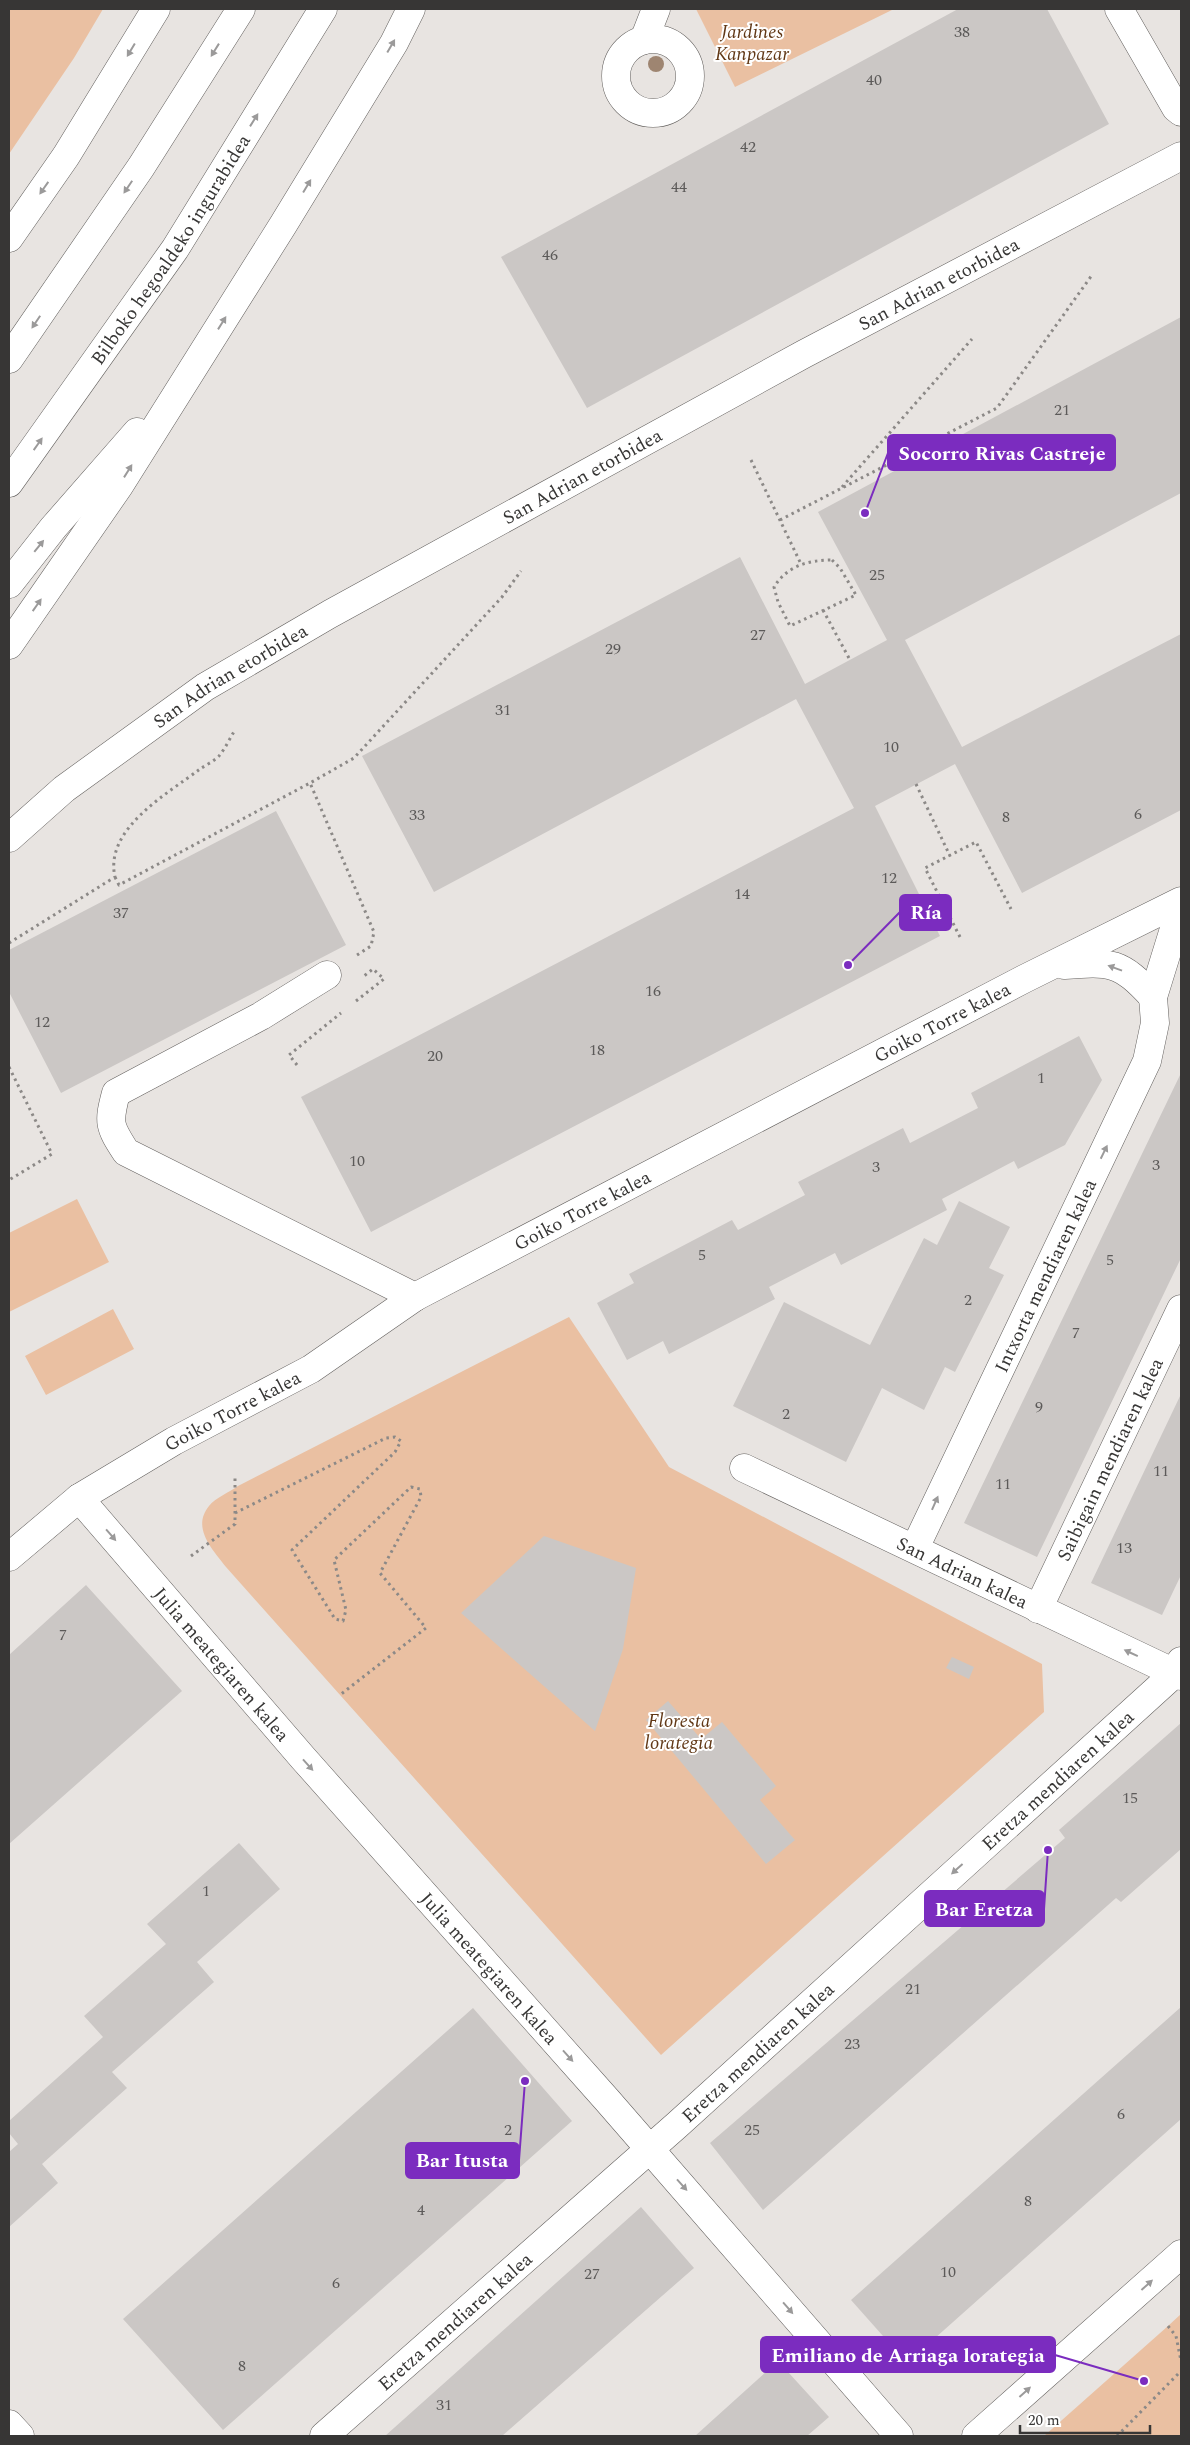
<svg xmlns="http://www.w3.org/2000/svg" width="1190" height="2445" viewBox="0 0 1190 2445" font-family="Spectral,serif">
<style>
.green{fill:#eac0a2}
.building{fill:#cbc7c5}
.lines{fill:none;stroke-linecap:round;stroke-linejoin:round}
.minor-casing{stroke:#625f5d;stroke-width:29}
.highway-casing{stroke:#625f5d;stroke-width:29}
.path{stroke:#8c8987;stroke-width:3;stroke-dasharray:2.5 4;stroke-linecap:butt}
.minor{stroke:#fff;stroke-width:28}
.highway{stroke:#fff;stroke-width:28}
.tree{fill:#9e8571}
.oneway{fill:#9b9a9a}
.labels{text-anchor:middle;stroke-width:4;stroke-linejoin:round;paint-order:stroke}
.number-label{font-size:16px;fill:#5c5a59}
.park-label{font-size:19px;font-style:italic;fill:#613816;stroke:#fff}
.street-label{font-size:19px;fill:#373635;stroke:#fff}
.leader{fill:none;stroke:#7b2cbf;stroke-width:2}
.callout-dot{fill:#7b2cbf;stroke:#fff;stroke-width:2}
.callout{fill:#7b2cbf;stroke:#7b2cbf;stroke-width:2}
.callout-label{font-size:20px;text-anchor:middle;font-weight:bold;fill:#fff}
</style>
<rect width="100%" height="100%" fill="#e8e4e1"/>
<path class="green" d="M9,9H103L74,58L9,154Z
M696,9H894L735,87Z
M77,1199L109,1262L9,1312V1233Z
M113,1309L134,1349L46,1395L25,1356Z
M569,1317L669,1467L1042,1664L1044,1712L661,2055L226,1567C213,1550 191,1528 209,1506C215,1498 230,1492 238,1486Z
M1181,2314V2436H1044L1168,2326Z"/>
<path class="building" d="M958,9H1047L1109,124L587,408L501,257Z
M1181,317V493L905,640L962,747L1181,634V810L1022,893L955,764L875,806L940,936L371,1232L301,1097L854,808L796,699L434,892L362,756L740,557L805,684L887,640L818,512Z
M276,811L346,945L61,1093L9,992V950Z
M1079,1036L1102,1080L1065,1145L1018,1169L1014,1161L942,1199L947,1210L841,1265L835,1253L769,1287L775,1299L669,1354L663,1341L627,1360L597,1303L634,1283L629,1274L732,1220L738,1230L805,1195L798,1182L903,1128L910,1143L978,1108L971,1093Z
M1181,1073V1258L1037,1557L964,1523Z
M959,1201L1010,1227L989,1268L1004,1275L955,1372L945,1367L924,1410L882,1388L846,1462L733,1406L784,1302L870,1345L924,1238L937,1245Z
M1181,1394V1575L1162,1615L1091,1583Z
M544,1536L636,1568L623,1649L595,1731L461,1613Z
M86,1585L182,1691L9,1844V1655Z
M952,1657L974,1667L969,1679L946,1668Z
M668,1701L701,1739L722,1722L776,1786L760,1800L795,1840L766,1864L646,1720Z
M1181,1723V1849L1121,1902L1116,1898L763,2210L710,2143L1065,1838L1059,1830Z
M239,1843L280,1889L197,1962L214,1982L112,2072L127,2088L42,2164L58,2183L9,2227V2152L18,2144L9,2133V2121L103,2037L84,2016L166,1944L147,1924Z
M1181,2007V2119L907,2363L851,2300Z
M473,2008L572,2121L223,2430L123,2319Z
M641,2207L694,2268L502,2436H385Z
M778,2361L829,2417L807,2436H695Z"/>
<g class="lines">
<g class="minor-casing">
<g id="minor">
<path d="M1119,9L1176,108L1181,112"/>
<circle cx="653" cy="76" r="37"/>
<path d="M644,40L656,9"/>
<path id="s1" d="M9,838L64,789L205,687L330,614L804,354L1181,156"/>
<path d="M1064,965C1111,961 1121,962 1153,997"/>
<path d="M327,975L261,1016L116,1093C108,1123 109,1126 126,1152L415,1297"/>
<path id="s2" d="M744,1468L1181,1676"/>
<path id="s3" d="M79,1498L303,1758L607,2100L899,2436"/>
<path id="s4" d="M915,1548L1147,1061L1155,1023L1153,997L1174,929L1181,920"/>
<path id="s5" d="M9,1557L79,1498L174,1441L311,1369L415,1297L1024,979L1181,901"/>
<path id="s6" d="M1038,1609L1181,1309"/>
<path d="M9,2424L20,2436"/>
<path id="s7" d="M324,2436L677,2125L1175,1673L1181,1661"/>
<path d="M976,2436L1181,2254"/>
</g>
</g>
<g class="highway-casing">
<g id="highway">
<path d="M9,238L66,156L156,9"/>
<path d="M9,359L141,167L241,9"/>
<path id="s8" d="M9,483L175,249L323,9"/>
<path d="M9,584L53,528L137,432"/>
<path d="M9,645L119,486L283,225L394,43L411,9"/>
</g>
</g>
<path class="path" d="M751,460L801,564
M842,487L972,339
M780,520L997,408L1092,275
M832,560L840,568L856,595L790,626L778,602L774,587C787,566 808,560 832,560Z
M823,610L850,660
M916,784L950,856
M115,877L119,885L310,783
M960,937L925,868L976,842L1011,909
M9,943L115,877C104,829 167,794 200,769C206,765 214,761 219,756C225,749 230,738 235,730
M357,955L371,946L374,932L310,783L354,758L502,597L521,571
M356,1001L384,979L373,969L364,976
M297,1065L289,1055L341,1013
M9,1067L52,1154L9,1180
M235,1513L386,1438L395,1437L401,1441L395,1452L292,1550L335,1619L343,1621L346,1610L334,1560L411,1487L420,1489L421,1497L380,1573L426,1628L340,1695
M191,1556L235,1524V1475
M1168,2326L1176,2336L1181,2361
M1117,2436L1181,2371"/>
<use href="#minor" class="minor"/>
<use href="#highway" class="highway"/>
</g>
<circle class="tree" cx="656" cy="64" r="8"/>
<defs><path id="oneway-solid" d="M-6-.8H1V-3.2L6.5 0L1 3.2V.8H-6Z" transform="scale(1.25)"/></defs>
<g class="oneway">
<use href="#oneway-solid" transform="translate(391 46) rotate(-60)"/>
<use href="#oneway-solid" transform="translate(131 50) rotate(121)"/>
<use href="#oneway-solid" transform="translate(215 50) rotate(122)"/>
<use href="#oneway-solid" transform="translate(254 120) rotate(-58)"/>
<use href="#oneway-solid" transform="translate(307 186) rotate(-59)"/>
<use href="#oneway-solid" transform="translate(128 187) rotate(124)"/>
<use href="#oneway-solid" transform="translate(44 188) rotate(125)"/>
<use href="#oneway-solid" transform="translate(36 322) rotate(124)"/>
<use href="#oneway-solid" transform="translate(222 323) rotate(-58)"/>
<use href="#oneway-solid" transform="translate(38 444) rotate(-55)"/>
<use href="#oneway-solid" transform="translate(128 471) rotate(-58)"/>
<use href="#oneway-solid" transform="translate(39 546) rotate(-51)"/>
<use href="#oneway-solid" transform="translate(37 605) rotate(-55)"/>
<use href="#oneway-solid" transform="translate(1115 968) rotate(-160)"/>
<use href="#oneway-solid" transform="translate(1104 1152) rotate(-64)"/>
<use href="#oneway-solid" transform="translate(935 1503) rotate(-66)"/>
<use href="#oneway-solid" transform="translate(111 1535) rotate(49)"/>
<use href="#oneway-solid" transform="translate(1131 1653) rotate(-155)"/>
<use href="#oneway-solid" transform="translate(308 1765) rotate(48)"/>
<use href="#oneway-solid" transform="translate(957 1869) rotate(138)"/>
<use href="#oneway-solid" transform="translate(568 2056) rotate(48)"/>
<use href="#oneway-solid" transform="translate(682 2185) rotate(48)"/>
<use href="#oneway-solid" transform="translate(1147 2285) rotate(-42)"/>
<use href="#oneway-solid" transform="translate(788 2308) rotate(49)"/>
<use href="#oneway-solid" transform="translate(1025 2392) rotate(-42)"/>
</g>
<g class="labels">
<g class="number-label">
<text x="962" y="37">38</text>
<text x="874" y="85">40</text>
<text x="748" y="152">42</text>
<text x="679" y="192">44</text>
<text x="550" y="260">46</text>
<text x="1062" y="415">21</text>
<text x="877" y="580">25</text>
<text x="758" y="640">27</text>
<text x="613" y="654">29</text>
<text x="503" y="715">31</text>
<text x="891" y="752">10</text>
<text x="1138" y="819">6</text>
<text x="417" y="820">33</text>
<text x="1006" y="822">8</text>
<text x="889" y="883">12</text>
<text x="742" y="899">14</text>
<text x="121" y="918">37</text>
<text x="653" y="996">16</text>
<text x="42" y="1027">12</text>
<text x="597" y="1055">18</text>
<text x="435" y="1061">20</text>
<text x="1041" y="1083">1</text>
<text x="357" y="1166">10</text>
<text x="1156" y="1170">3</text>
<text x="876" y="1172">3</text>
<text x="702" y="1260">5</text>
<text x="1110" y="1265">5</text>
<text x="968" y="1305">2</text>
<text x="1076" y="1338">7</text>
<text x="1039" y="1412">9</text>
<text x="786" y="1419">2</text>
<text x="1161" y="1476">11</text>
<text x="1003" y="1489">11</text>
<text x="1124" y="1553">13</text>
<text x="63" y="1640">7</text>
<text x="1130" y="1803">15</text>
<text x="206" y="1896">1</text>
<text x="913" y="1994">21</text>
<text x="852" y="2049">23</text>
<text x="1121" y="2119">6</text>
<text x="508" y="2135">2</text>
<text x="752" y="2135">25</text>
<text x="1028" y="2206">8</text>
<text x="421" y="2215">4</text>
<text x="948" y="2277">10</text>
<text x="592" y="2279">27</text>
<text x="336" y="2288">6</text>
<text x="242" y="2371">8</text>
<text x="444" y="2410">31</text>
</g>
<g class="park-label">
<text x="752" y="38">Jardines<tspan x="752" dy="22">Kanpazar</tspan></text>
<text x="679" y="1727">Floresta<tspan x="679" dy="22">lorategia</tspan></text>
</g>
<g class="street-label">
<text dy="7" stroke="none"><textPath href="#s8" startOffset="284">Bilboko hegoaldeko ingurabidea</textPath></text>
<text dy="7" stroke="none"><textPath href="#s1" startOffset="1085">San Adrian etorbidea</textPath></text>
<text dy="7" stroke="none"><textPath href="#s1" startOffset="680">San Adrian etorbidea</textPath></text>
<text dy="7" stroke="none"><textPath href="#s1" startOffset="275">San Adrian etorbidea</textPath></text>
<text dy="7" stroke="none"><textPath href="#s5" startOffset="1078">Goiko Torre kalea</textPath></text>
<text dy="7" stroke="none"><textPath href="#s5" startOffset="672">Goiko Torre kalea</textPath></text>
<text dy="7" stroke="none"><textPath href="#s4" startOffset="302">Intxorta mendiaren kalea</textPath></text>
<text dy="7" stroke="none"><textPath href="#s5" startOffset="268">Goiko Torre kalea</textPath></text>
<text dy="7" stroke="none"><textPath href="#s6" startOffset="166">Saibigain mendiaren kalea</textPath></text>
<text dy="7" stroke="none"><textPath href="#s2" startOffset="242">San Adrian kalea</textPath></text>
<text dy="7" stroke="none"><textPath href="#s3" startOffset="219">Julia meategiaren kalea</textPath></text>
<text dy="7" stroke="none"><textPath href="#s7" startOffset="984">Eretza mendiaren kalea</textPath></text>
<text dy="7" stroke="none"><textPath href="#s3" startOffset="624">Julia meategiaren kalea</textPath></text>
<text dy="7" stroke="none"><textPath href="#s7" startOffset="579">Eretza mendiaren kalea</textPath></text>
<text dy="7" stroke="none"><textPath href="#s7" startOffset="174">Eretza mendiaren kalea</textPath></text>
</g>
</g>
<path class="leader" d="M865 513L888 453M848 965L900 912M1048 1850L1044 1909M525 2081L519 2160M1144 2381L1055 2355"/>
<g class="callout-dot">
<circle cx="865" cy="513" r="5"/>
<circle cx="848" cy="965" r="5"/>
<circle cx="1048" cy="1850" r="5"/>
<circle cx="525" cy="2081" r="5"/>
<circle cx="1144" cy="2381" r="5"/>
</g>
<g class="callout">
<rect x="888" y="435" width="227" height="35" rx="5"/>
<rect x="900" y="895" width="51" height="35" rx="5"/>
<rect x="925" y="1891" width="119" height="35" rx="5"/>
<rect x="406" y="2143" width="113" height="35" rx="5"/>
<rect x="761" y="2337" width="294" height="35" rx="5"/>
</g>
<g class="callout-label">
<text x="1002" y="460">Socorro Rivas Castreje</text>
<text x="926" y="919">Ría</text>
<text x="984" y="1916">Bar Eretza</text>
<text x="462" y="2167">Bar Itusta</text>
<text x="908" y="2362">Emiliano de Arriaga lorategia</text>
</g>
<rect width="1190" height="2445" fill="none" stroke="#373635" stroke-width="20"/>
<path d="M1020 2425v8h130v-8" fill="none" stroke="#373635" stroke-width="2.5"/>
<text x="1028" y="2425" font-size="15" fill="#373635" stroke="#ffffff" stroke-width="4" paint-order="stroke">20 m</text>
</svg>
